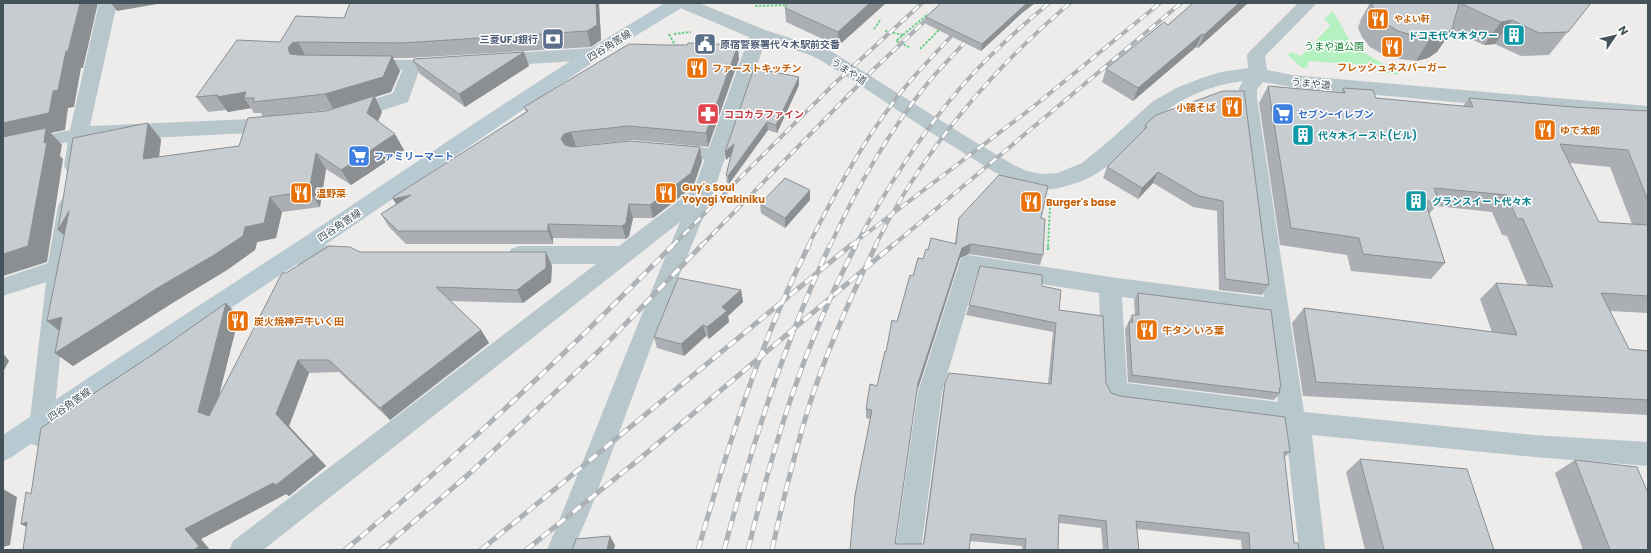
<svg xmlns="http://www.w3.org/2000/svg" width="1651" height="553" viewBox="0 0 1651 553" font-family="Poppins,'Noto Sans JP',sans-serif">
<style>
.green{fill:#b4f1c0}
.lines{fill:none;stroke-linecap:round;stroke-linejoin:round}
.path-far1{stroke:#6bd08a;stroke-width:2;stroke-dasharray:2.5 1.5;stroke-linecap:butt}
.path{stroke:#6bd08a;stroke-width:2.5;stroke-dasharray:3.5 2;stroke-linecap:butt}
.lane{fill:#b8c7cc;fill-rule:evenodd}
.street{fill:#b8c7cc;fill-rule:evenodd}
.secondary{fill:#b7c9d1;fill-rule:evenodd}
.rail-far1-casing{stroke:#adb2b6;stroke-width:4}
.rail-casing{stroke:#adb2b6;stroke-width:5}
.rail-far1{stroke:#fff;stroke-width:2.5;stroke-dasharray:8;stroke-linecap:butt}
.rail{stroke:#fff;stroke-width:3.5;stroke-dasharray:10;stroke-linecap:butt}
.wall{fill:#abafb4;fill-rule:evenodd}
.shaded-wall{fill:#8b8f92}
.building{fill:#c7ccd1;stroke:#8b8f92}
.labels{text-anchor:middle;stroke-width:3;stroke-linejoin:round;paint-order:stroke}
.far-food-label{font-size:9px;font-weight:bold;fill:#c56008;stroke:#fff;text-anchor:start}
.culture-label{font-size:10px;font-weight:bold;fill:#0d838f;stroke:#fff;text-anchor:start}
.service-label{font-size:10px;font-weight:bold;fill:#4e5e75;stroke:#fff;text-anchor:end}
.street-label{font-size:10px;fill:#435359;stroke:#fff}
.park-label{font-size:10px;fill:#107d32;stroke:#fff}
.food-label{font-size:10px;font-weight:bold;fill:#c56008;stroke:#fff;text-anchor:start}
.health-label{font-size:10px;font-weight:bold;fill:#be3a42;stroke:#fff;text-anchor:start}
.shop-label{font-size:10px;font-weight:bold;fill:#366cbe;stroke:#fff;text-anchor:start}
</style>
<rect width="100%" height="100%" fill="#eeebeb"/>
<path class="green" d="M1333,11L1352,45L1401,75L1385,73L1379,66L1309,61L1307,68H1302L1288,55L1291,52L1301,56L1331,25L1324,19Z"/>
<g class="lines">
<path class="path-far1" d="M755,6L790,5
M874,29L881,19
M885,31L903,35L896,41L909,47
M669,34L676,47
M674,34L691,32
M903,35L928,14
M920,49L940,29
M1048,246L1050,207"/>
<path class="path" d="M1048,250V245"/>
<path class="lane" d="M372,60H412L418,61L420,65L418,69L412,70H372L366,69L364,65L366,61Z
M79,128L85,130L87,134L85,138L3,157V145Z
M676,145L717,149L723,151L726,155L723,159L717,161L670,155L667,151L670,147Z"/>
<path class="street" d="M99,3H117L90,126L274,118L281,120L284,125L281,130L274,132L88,141L84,166L81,171L74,173L67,171L64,166L69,134Z
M675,3H699L765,30L831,51L967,137L1014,165L1027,171L1042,174L1058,173L1082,163L1109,141L1152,102L1176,88L1202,78L1221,72L1248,68L1247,55L1250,51L1298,3H1317L1265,56L1267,70L1292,75L1648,106V120L1292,87L1263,82L1257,89V98L1304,412L1534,435L1648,442V466L1534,457L1312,435L1325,550H1299L1285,425L1115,403L1107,400L1103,392L1099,293L977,274L942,392L921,550H895L918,392L961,258L969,255L1110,277L1264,297L1239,98V88L1243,81C1217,84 1186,95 1165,112C1137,134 1114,170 1079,182C1067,186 1053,191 1040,189C1013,186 990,169 967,155C917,125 870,90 820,60C804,51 783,47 765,42L713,193L658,328L591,508L573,550H547C592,441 634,331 680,222L263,550H229L233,541L596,264H519L511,261L508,255L511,249L519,246H619L694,189L749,37L678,7ZM1122,297L1267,316L1278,402L1127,383Z
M593,48L599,50L602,54L599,58L593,60L496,66L490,64L487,60L490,56L496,54Z
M446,57L452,59L455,63L452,67L419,71L408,102L350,121L343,119L340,114L343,109L393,93L406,61Z
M68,198L75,200L78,206L69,269L52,436L49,444L40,447L31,444L28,436L46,282L3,296V278L48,263L58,206L61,200Z
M329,245L337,248L340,254L337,260C322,265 299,267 284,262L281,256L284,250L292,247Z"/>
<path class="secondary" d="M665,3H686L683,7L599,58L300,262L107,390L12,457L3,461V435C106,365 211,298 315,230C431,153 545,74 665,3Z"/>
<g class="rail-far1-casing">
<path id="rail-far1" d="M672,246L835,83L922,3
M701,246L874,69L944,3
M808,246C837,189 870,128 911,80C927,62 943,45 959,28
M830,246C856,189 887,134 927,84C941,67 957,51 972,35
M850,246L1033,107L1160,3
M855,246C886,190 919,136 961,87C988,56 1018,29 1049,3
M875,246C922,152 990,71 1070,3
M892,246L1181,3"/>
</g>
<g class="rail-casing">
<path id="rail" d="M345,550C460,454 568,352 673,245
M381,550L470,473L605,345L702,245
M481,550L851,245
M526,550L637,461L893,245
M698,550C728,446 760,342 809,245
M724,550C752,446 784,343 830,245
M748,550C774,442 804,345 856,245
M772,550C783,500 795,451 810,403C828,348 851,296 876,245"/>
</g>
<use href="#rail-far1" class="rail-far1"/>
<use href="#rail" class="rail"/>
</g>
<path class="wall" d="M350,3H599L601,40L591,47L409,58H393L400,71L391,92L375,97L382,112L378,121L404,150L351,185L326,169L320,207L282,212L276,238L257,242L255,250L227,270L174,302L73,366L55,353L59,331L47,321L161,139L159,157L239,146L328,110L263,117L261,113H254L251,108L228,112L226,110L208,112L196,97L280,42L344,18Z
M886,3L838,46L786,22L785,8Z
M941,3H1035L1022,13L981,51L926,24V17Z
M1193,3H1248L1198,48L1196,47L1133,101L1102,82L1106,69L1168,25Z
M1370,3H1591L1549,55L1521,56L1495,44L1484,45L1452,30L1437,52L1428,58L1416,61L1400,59L1384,55L1370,47L1362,37L1358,28L1361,19Z
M524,52L529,66L465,107L420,74L413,61Z
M739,59L708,147L633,140L576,146L573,147L702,161L693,187L653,218H633L629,236L626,239L553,238V244H406L389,227L381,214L397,204L393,199L526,112L524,107Z
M799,77V85L777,133L768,130L729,184L727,183L726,175L731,155L726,160Z
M1268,86L1341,92L1343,88L1376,98L1463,106L1469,98L1573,107L1648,111V313L1610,311L1629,349L1648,351V415L1303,396L1292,323L1304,308L1492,332L1480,299L1496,283L1528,286L1507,236L1502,235L1492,212L1436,206L1429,214L1445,263L1431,279L1351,271L1347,255L1280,245L1259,103ZM1570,163L1610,167L1632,224L1599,222Z
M1223,91L1269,285L1262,295L1219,290L1217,211L1193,207L1153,183L1138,199L1103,178L1107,167L1143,131L1145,125Z
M810,200L785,228L761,213L760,204Z
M959,218H1041L1043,255L1040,265L969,254L960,258L917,390L895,544H923L943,392L945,383L1048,384L1053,332L966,315L969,305L1042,286L1059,310L1106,383L1111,393L1290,452L1284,458L1294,543L1299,550H1242L1241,540L1137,529L1139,550H1103L1101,528L1059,523L1058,550H1022V546L970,541L850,550L870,419L866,418V409L877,386L886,352L897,322L913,276L928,250L955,243L957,228Z
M360,252H546L552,266L551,282L523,303L450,301L481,330L489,343L390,420L339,372L309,373L289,426L326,466L289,496L286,494L201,539L210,550H23L31,494L152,355L239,316L218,398L286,273Z
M741,290L743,302L728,316L729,322L709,339L706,336L684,356L657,348L654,337Z
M1138,293L1281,388L1279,390L1280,393L1274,400L1128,382L1125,329L1132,315H1135L1134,300Z
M1360,459L1494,550H1365L1346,472Z
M1575,460L1648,550H1583L1555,473Z"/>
<path class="shaded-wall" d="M80,3H98L83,68H81L74,107L68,108L65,130L51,133L62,145L60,156L63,159L47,262L3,276V123L53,91L66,51Z
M111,3H163L117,11Z
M596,3H599L601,40L591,47L587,31Z
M870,3H886L838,46V32Z
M1027,3H1035L1022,13L981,51L982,44Z
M1239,3H1248L1198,48L1204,35Z
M1512,20L1495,44L1484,45L1501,22Z
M1452,29L1437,52L1428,58L1416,61L1431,37Z
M1202,34L1196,47L1133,101L1138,88Z
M298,42L307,58L290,54L288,48L292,43Z
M738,45L739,59L708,147L706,133Z
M524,52L529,66L465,107L459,94Z
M392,56L400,71L391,92L375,97L382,112L375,128L334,110L325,94Z
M799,77V85L777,133L776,125Z
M246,92L244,98L251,108L228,112L217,97Z
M767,122L768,130L729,184L728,176Z
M148,123L161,139L157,175L143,159Z
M571,132L576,146L569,148L566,153L561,139L564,134Z
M395,134L404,150L351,185L341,170Z
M734,144L735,152L726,160L725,152Z
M700,147L702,161L693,187L653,218L650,205Z
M316,153L326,169L320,207L309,191Z
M1158,172L1153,183L1138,199L1142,188Z
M810,190V200L785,228V218Z
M411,195L401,212L393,199Z
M270,197L282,212L276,238L257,242L255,250L227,270L174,302L73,366L55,353L245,227Z
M629,204L633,218L629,236L626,239L622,226Z
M69,211L74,244L58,230Z
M548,224L553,238V244L548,231Z
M971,244L969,254L960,258L917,392L918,383L962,248Z
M546,252L552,266L551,282L523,303L517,290Z
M741,290L743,302L728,316L729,322L709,339L707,327L722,307Z
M226,303L239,316L212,424L198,412Z
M62,317L65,335L47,321Z
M703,325L706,336L684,356L681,344Z
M481,330L489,343L390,420L380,408Z
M3,353L9,361L3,372Z
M298,360L309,373L289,426L326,466L289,496L286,494L201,539L210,550H194L185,529L276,414Z
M3,489L17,497L10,545L3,547Z
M27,522L41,535L21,524Z
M610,536L615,545L614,550H607Z"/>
<path class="building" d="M3,3H80L68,51H66L58,90L53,91L49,113L3,123Z
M350,3H596L597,25L587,31L402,43L298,42L292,43L288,48L290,54L298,55L392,56L383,77L325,94L253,102L254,98H244L246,92L217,97L218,95L196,97L237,40L280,42L296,16L344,18Z
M788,3H870L838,32L785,8Z
M941,3H1027L982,44L926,17Z
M1193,3H1239L1204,35L1202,34L1138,88L1106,69L1164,22L1168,25Z
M1372,3H1459L1452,29L1444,35L1431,37L1415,36L1398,31L1385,23L1375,14L1372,4Z
M1460,3H1591L1568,32L1539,33L1512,20L1501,22Z
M688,43L738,45L706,133L629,126L571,132L564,134L561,139L565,145L572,147L630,141L700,147L691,173L650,205L629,204L626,223L622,226L548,224V231H398L381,214L411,195L393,199V197L528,111L524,107L629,44L666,45H687Z
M524,52L459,94L413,61L414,59Z
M754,68L799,77L776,125L767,122L728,176L726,175L734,144L725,152Z
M1268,86L1345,93L1343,88L1373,90L1376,98L1473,107L1469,98L1573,107L1648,111V201L1628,150L1560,144L1599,222L1648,225V296L1601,293L1629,349L1648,351V400L1316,382L1304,308L1517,335L1496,283L1553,287L1523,219H1517L1507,195L1434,188L1439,202L1425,201L1445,263L1363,254L1359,238L1291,228Z
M1223,91H1244L1269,285L1225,279L1223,201L1199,196L1158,172L1142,188L1107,167L1147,127L1145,125L1156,115Z
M374,96L367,113L395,134L341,170L316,153L309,191L270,197L264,223L245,227L243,236L214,255L159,287L55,353L62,317L47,321L69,211L58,230L73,138L148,123L143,159L239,146L248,118L326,111Z
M46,128L44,143L47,142L28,246L3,254V137Z
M999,175L1048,186L1041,218L1045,219L1043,255L971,244L962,248L918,383L895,544H923L924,543L945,383L949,373L1051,384L1056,323L969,305L980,266L1042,275V286L1061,290L1059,310L1103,316L1106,383L1111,393L1120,396L1285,417L1290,452H1284L1294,543H1298L1299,550H1250L1249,533L1136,521L1139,550H1108L1106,521L1059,515L1058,550H1025L1026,539L971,534L969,550H850L855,495L872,410L866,409L870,384L877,386L885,351L886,352L892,320L897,322L910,275L913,276L918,258L923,259L926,249L928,250L931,238L956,244L959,218Z
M785,178L810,190L785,218L760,204Z
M329,246L350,247L360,252H546V268L517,290L436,287L481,330L380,408L329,360H298L276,414L314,455L276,485L273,483L185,529L199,546L194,550H23L27,522L21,524L26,492L31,494L41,428L152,355L226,303L198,412L209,416L282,273H286Z
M678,278L741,290L722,307L727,311L707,327L703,325L681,344L654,337Z
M1138,293L1271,310L1281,388H1279L1280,393L1132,375L1129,322H1133L1132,315H1139Z
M1360,459L1467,469L1494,550H1384Z
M1575,460L1637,467L1648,493V550H1610Z
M610,536L607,550H572L576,539Z"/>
<defs>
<g id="restaurant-square" transform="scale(1.15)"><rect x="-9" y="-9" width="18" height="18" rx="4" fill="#e8710a" stroke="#fff"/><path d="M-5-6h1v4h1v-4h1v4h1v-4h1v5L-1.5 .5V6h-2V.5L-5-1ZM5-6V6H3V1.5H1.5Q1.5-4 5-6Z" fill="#fff"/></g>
<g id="building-square" transform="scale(1.15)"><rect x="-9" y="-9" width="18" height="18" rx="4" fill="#0f9aa8" stroke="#fff"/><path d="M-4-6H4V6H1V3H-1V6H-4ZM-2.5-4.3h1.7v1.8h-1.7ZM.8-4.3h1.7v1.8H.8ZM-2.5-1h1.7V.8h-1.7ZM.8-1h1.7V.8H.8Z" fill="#fff"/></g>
<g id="bank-square" transform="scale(1.15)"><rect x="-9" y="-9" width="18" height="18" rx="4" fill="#5c6f8a" stroke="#fff"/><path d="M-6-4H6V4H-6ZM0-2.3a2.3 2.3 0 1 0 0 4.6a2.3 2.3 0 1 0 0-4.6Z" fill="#fff"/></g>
<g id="civic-square" transform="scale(1.15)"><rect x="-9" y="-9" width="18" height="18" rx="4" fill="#5c6f8a" stroke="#fff"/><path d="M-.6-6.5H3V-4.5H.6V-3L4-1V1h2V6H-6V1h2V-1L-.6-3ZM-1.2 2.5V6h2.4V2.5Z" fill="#fff"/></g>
<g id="pharmacy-square" transform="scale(1.15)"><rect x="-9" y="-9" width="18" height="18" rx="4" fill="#e0444e" stroke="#fff"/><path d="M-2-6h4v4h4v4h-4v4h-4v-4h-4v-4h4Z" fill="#fff"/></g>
<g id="supermarket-square" transform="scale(1.15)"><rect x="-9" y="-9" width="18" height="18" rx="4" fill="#3f7fe0" stroke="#fff"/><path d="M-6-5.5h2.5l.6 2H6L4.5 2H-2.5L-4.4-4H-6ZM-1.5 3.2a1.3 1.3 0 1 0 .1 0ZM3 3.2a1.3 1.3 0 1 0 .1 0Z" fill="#fff"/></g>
</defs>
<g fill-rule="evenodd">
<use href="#restaurant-square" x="1378" y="19"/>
<use href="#building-square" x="1514" y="35"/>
<use href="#bank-square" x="553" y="39"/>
<use href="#civic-square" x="705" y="44"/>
<use href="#restaurant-square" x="1392" y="47"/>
<use href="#restaurant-square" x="697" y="68"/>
<use href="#restaurant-square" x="1232" y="107"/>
<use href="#pharmacy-square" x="708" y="114"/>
<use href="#supermarket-square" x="1283" y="114"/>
<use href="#restaurant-square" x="1545" y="130"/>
<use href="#building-square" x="1303" y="135"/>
<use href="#supermarket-square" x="359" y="156"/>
<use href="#restaurant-square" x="301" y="193"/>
<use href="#restaurant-square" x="666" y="193"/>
<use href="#building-square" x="1416" y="201"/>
<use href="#restaurant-square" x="1031" y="202"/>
<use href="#restaurant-square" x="238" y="321"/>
<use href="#restaurant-square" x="1147" y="330"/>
</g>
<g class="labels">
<g class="far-food-label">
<text x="1394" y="22">やよい軒</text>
</g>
<g class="culture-label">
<text x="1498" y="39" text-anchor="end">ドコモ代々木タワー</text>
<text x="1318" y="139">代々木イースト(ビル)</text>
<text x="1432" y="205">グランスイート代々木</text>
</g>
<g class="service-label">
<text x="538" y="43">三菱UFJ銀行</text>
<text x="720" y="48" text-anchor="start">原宿警察署代々木駅前交番</text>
</g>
<g class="street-label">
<text transform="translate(609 45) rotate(-32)" y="4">四谷角筈線</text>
<text transform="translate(849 71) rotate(33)" y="4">うまや道</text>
<text transform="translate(1311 83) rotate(6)" y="4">うまや道</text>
<text transform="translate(339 225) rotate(-34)" y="4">四谷角筈線</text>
<text transform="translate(69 404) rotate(-35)" y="4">四谷角筈線</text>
</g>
<g class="park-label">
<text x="1334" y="50">うまや道公園</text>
</g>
<g class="food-label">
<text x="1392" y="71" text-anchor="middle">フレッシュネスバーガー</text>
<text x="712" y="72">ファーストキッチン</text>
<text x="1216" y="111" text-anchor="end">小諸そば</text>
<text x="1560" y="134">ゆで太郎</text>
<text x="682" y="191">Guy's Soul<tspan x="682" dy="12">Yoyogi Yakiniku</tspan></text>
<text x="316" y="197">温野菜</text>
<text x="1046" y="206">Burger's base</text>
<text x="254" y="325">炭火焼神戸牛いく田</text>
<text x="1162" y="334">牛タン いろ葉</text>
</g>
<g class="health-label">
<text x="724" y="118">ココカラファイン</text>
</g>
<g class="shop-label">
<text x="1298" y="118">セブン-イレブン</text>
<text x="374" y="160">ファミリーマート</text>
</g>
</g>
<rect width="1651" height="553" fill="none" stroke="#435359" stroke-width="8"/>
<g transform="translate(1615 36) rotate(56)" stroke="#ffffff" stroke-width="3" paint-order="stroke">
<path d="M0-3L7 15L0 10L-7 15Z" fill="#435359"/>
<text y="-6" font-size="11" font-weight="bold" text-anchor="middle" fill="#435359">N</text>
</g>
</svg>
